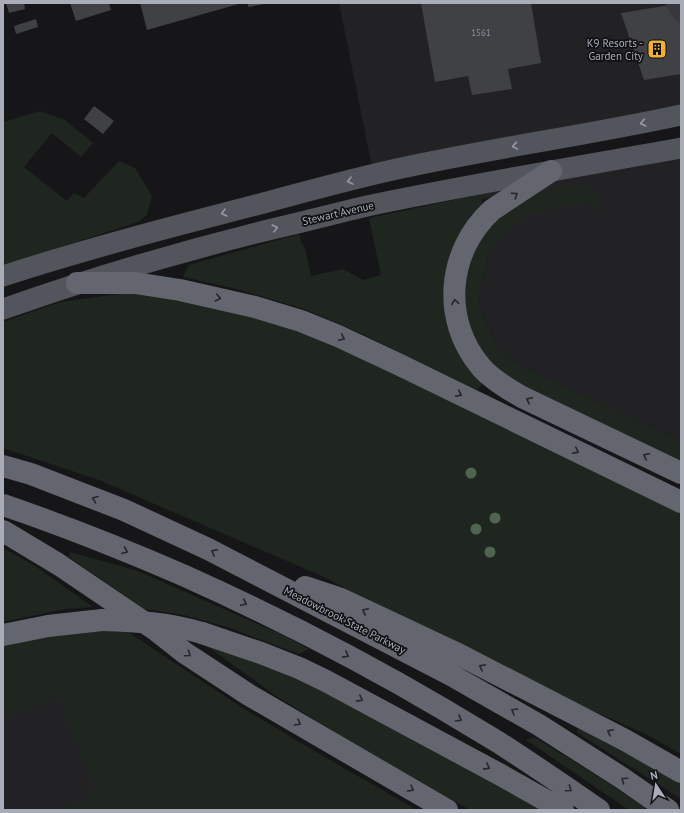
<svg xmlns="http://www.w3.org/2000/svg" width="684" height="813" viewBox="0 0 684 813" font-family="'PT Sans',sans-serif">
<style>
.built{fill:#222225}
.green{fill:#1e261f}
.building{fill:#404145}
.lines{fill:none;stroke-linecap:round;stroke-linejoin:round}
.minor{stroke:#37383d;stroke-width:16}
.major{stroke:#53555c;stroke-width:21}
.highway{stroke:#63666e;stroke-width:22}
.highway-bridge{stroke:#63666e;stroke-width:22}
.tree{fill:#506452}
.oneway{stroke:#979ba6}
.oneway2{stroke:#26262a}
.labels{text-anchor:middle;stroke-width:3.5;stroke-linejoin:round;paint-order:stroke}
.number-label{font-size:9px;fill:#8e929b}
.poi-label{font-size:11px;fill:#a8adb8;stroke:#111113;text-anchor:end}
.street-label{font-size:11px;fill:#a8adb8;stroke:#111113}
</style>
<rect width="100%" height="100%" fill="#161618"/>
<path class="built" d="M339,3H681V111L372,167Z
M681,144V441L526,368L499,350L478,302L480,291L489,251L500,214L490,198V192Z
M107,646L225,810H3V671Z"/>
<path class="green" d="M40,111L65,120L93,143L81,157L52,133L24,167L67,201L74,193L84,198L119,161L135,168L152,196L147,215L138,222L3,266V122Z
M574,185H585L596,194L599,202V209L596,214L593,201L540,211L507,228L489,251L480,291L478,302L499,350L526,368L681,441V463L514,383L488,363L470,335L462,298L469,259L487,226L538,192Z
M490,192V198L481,199L484,207L448,261L443,293L447,326L465,362L484,382L477,390L358,332L304,309L237,289L183,277L189,265L299,234L302,244L305,248L311,276L343,269L363,280L381,275L369,218Z
M133,292L224,305L357,353L681,509V754L648,735L523,680L324,577L99,480L3,448V322L60,302Z
M3,548L35,566L93,607L65,609L3,622Z
M70,552L138,571L285,636L309,649L299,654L227,627L184,615L144,609L69,557Z
M125,630L241,707L316,752L417,810H61L89,798L94,793L93,782L57,696L3,720V643L67,631Z
M200,641L272,668L373,715L552,810H470L346,739L276,696Z
M580,726L681,782V799L576,732Z
M534,737L610,784L648,810H629L526,740Z"/>
<path class="building" d="M6,3H24L25,9L9,13Z
M70,3H109L111,10L76,21Z
M140,3H242L147,30Z
M247,3H264V4L249,7Z
M421,3H531L541,63L508,69L512,89L472,95L468,76L435,82Z
M670,5L681,24V74L644,80L621,13Z
M36,19L38,27L16,34L14,26Z
M94,106L114,121L103,134L84,119Z"/>
<g class="lines">
<path class="minor" d="M674,3L681,15"/>
<path class="major" d="M3,276C86,249 171,227 256,205C300,193 344,181 388,171C485,149 584,136 681,115
M3,309C97,276 192,248 289,225C315,219 341,212 367,206C471,184 576,167 681,148"/>
<path class="highway" d="M551,171L492,210C447,251 441,320 481,367C491,379 508,389 522,397L681,473
M77,283H135L180,290L255,307L301,321L338,336L400,365L681,502
M3,466L31,474L124,510L208,549L451,675L539,725L622,778L668,810
M3,505C65,526 125,550 185,576C274,616 360,660 443,709C461,720 480,731 498,742C532,764 566,787 599,810
M3,531L58,564L157,631L185,653L249,695L447,810
M305,587L341,599L460,655L625,740L681,772
M202,633L261,653L299,668L326,681L499,774L563,810
M3,635L48,626L102,620"/>
<path class="highway-bridge" d="M102,620C136,621 169,623 202,633"/>
</g>
<g class="tree">
<circle cx="471" cy="473" r="5.5"/>
<circle cx="495" cy="518" r="5.5"/>
<circle cx="476" cy="529" r="5.5"/>
<circle cx="490" cy="552" r="5.5"/>
</g>
<defs><path id="oneway-chevron" d="M-2-3.5L2.5 0L-2 3.5" fill="none" stroke-width="1.6" stroke-linecap="round" stroke-linejoin="round"/></defs>
<g class="oneway">
<use href="#oneway-chevron" transform="translate(643 123) rotate(168)"/>
<use href="#oneway-chevron" transform="translate(515 146) rotate(170)"/>
<use href="#oneway-chevron" transform="translate(350 181) rotate(166)"/>
<use href="#oneway-chevron" transform="translate(224 213) rotate(166)"/>
<use href="#oneway-chevron" transform="translate(275 228) rotate(-14)"/>
</g>
<g class="oneway2">
<use href="#oneway-chevron" transform="translate(515 195) rotate(-34)"/>
<use href="#oneway-chevron" transform="translate(218 298) rotate(13)"/>
<use href="#oneway-chevron" transform="translate(455 302) rotate(-98)"/>
<use href="#oneway-chevron" transform="translate(342 338) rotate(25)"/>
<use href="#oneway-chevron" transform="translate(459 394) rotate(26)"/>
<use href="#oneway-chevron" transform="translate(529 400) rotate(-154)"/>
<use href="#oneway-chevron" transform="translate(576 451) rotate(26)"/>
<use href="#oneway-chevron" transform="translate(646 456) rotate(-154)"/>
<use href="#oneway-chevron" transform="translate(95 499) rotate(-159)"/>
<use href="#oneway-chevron" transform="translate(125 551) rotate(23)"/>
<use href="#oneway-chevron" transform="translate(214 552) rotate(-153)"/>
<use href="#oneway-chevron" transform="translate(244 603) rotate(25)"/>
<use href="#oneway-chevron" transform="translate(365 611) rotate(-155)"/>
<use href="#oneway-chevron" transform="translate(188 654) rotate(35)"/>
<use href="#oneway-chevron" transform="translate(346 655) rotate(28)"/>
<use href="#oneway-chevron" transform="translate(482 667) rotate(-153)"/>
<use href="#oneway-chevron" transform="translate(360 699) rotate(28)"/>
<use href="#oneway-chevron" transform="translate(514 711) rotate(-150)"/>
<use href="#oneway-chevron" transform="translate(459 719) rotate(30)"/>
<use href="#oneway-chevron" transform="translate(298 723) rotate(30)"/>
<use href="#oneway-chevron" transform="translate(610 732) rotate(-153)"/>
<use href="#oneway-chevron" transform="translate(487 767) rotate(28)"/>
<use href="#oneway-chevron" transform="translate(624 780) rotate(-146)"/>
<use href="#oneway-chevron" transform="translate(411 789) rotate(30)"/>
<use href="#oneway-chevron" transform="translate(569 789) rotate(35)"/>
</g>
<defs>
<g id="building-square" transform="scale(1)"><rect x="-9" y="-9" width="18" height="18" rx="4" fill="#f2b134" stroke="#111113"/><path d="M-4-6H4V6H1V3H-1V6H-4ZM-2.5-4.3h1.7v1.8h-1.7ZM.8-4.3h1.7v1.8H.8ZM-2.5-1h1.7V.8h-1.7ZM.8-1h1.7V.8H.8Z" fill="#111"/></g>
</defs>
<g fill-rule="evenodd">
<use href="#building-square" x="657" y="49"/>
</g>
<g class="labels">
<g class="number-label">
<text x="481" y="36">1561</text>
</g>
<g class="poi-label">
<text x="643" y="47">K9 Resorts -<tspan x="643" dy="13">Garden City</tspan></text>
</g>
<g class="street-label">
<text transform="translate(338 213) rotate(-13)" y="4">Stewart Avenue</text>
<text transform="translate(345 620) rotate(27)" y="4">Meadowbrook State Parkway</text>
</g>
</g>
<rect width="684" height="813" fill="none" stroke="#a8adb8" stroke-width="8"/>
<g transform="translate(656 785) rotate(348)" stroke="#111113" stroke-width="3" paint-order="stroke">
<path d="M0-3L7 15L0 10L-7 15Z" fill="#a8adb8"/>
<text y="-6" font-size="11" font-weight="bold" text-anchor="middle" fill="#a8adb8">N</text>
</g>
</svg>
